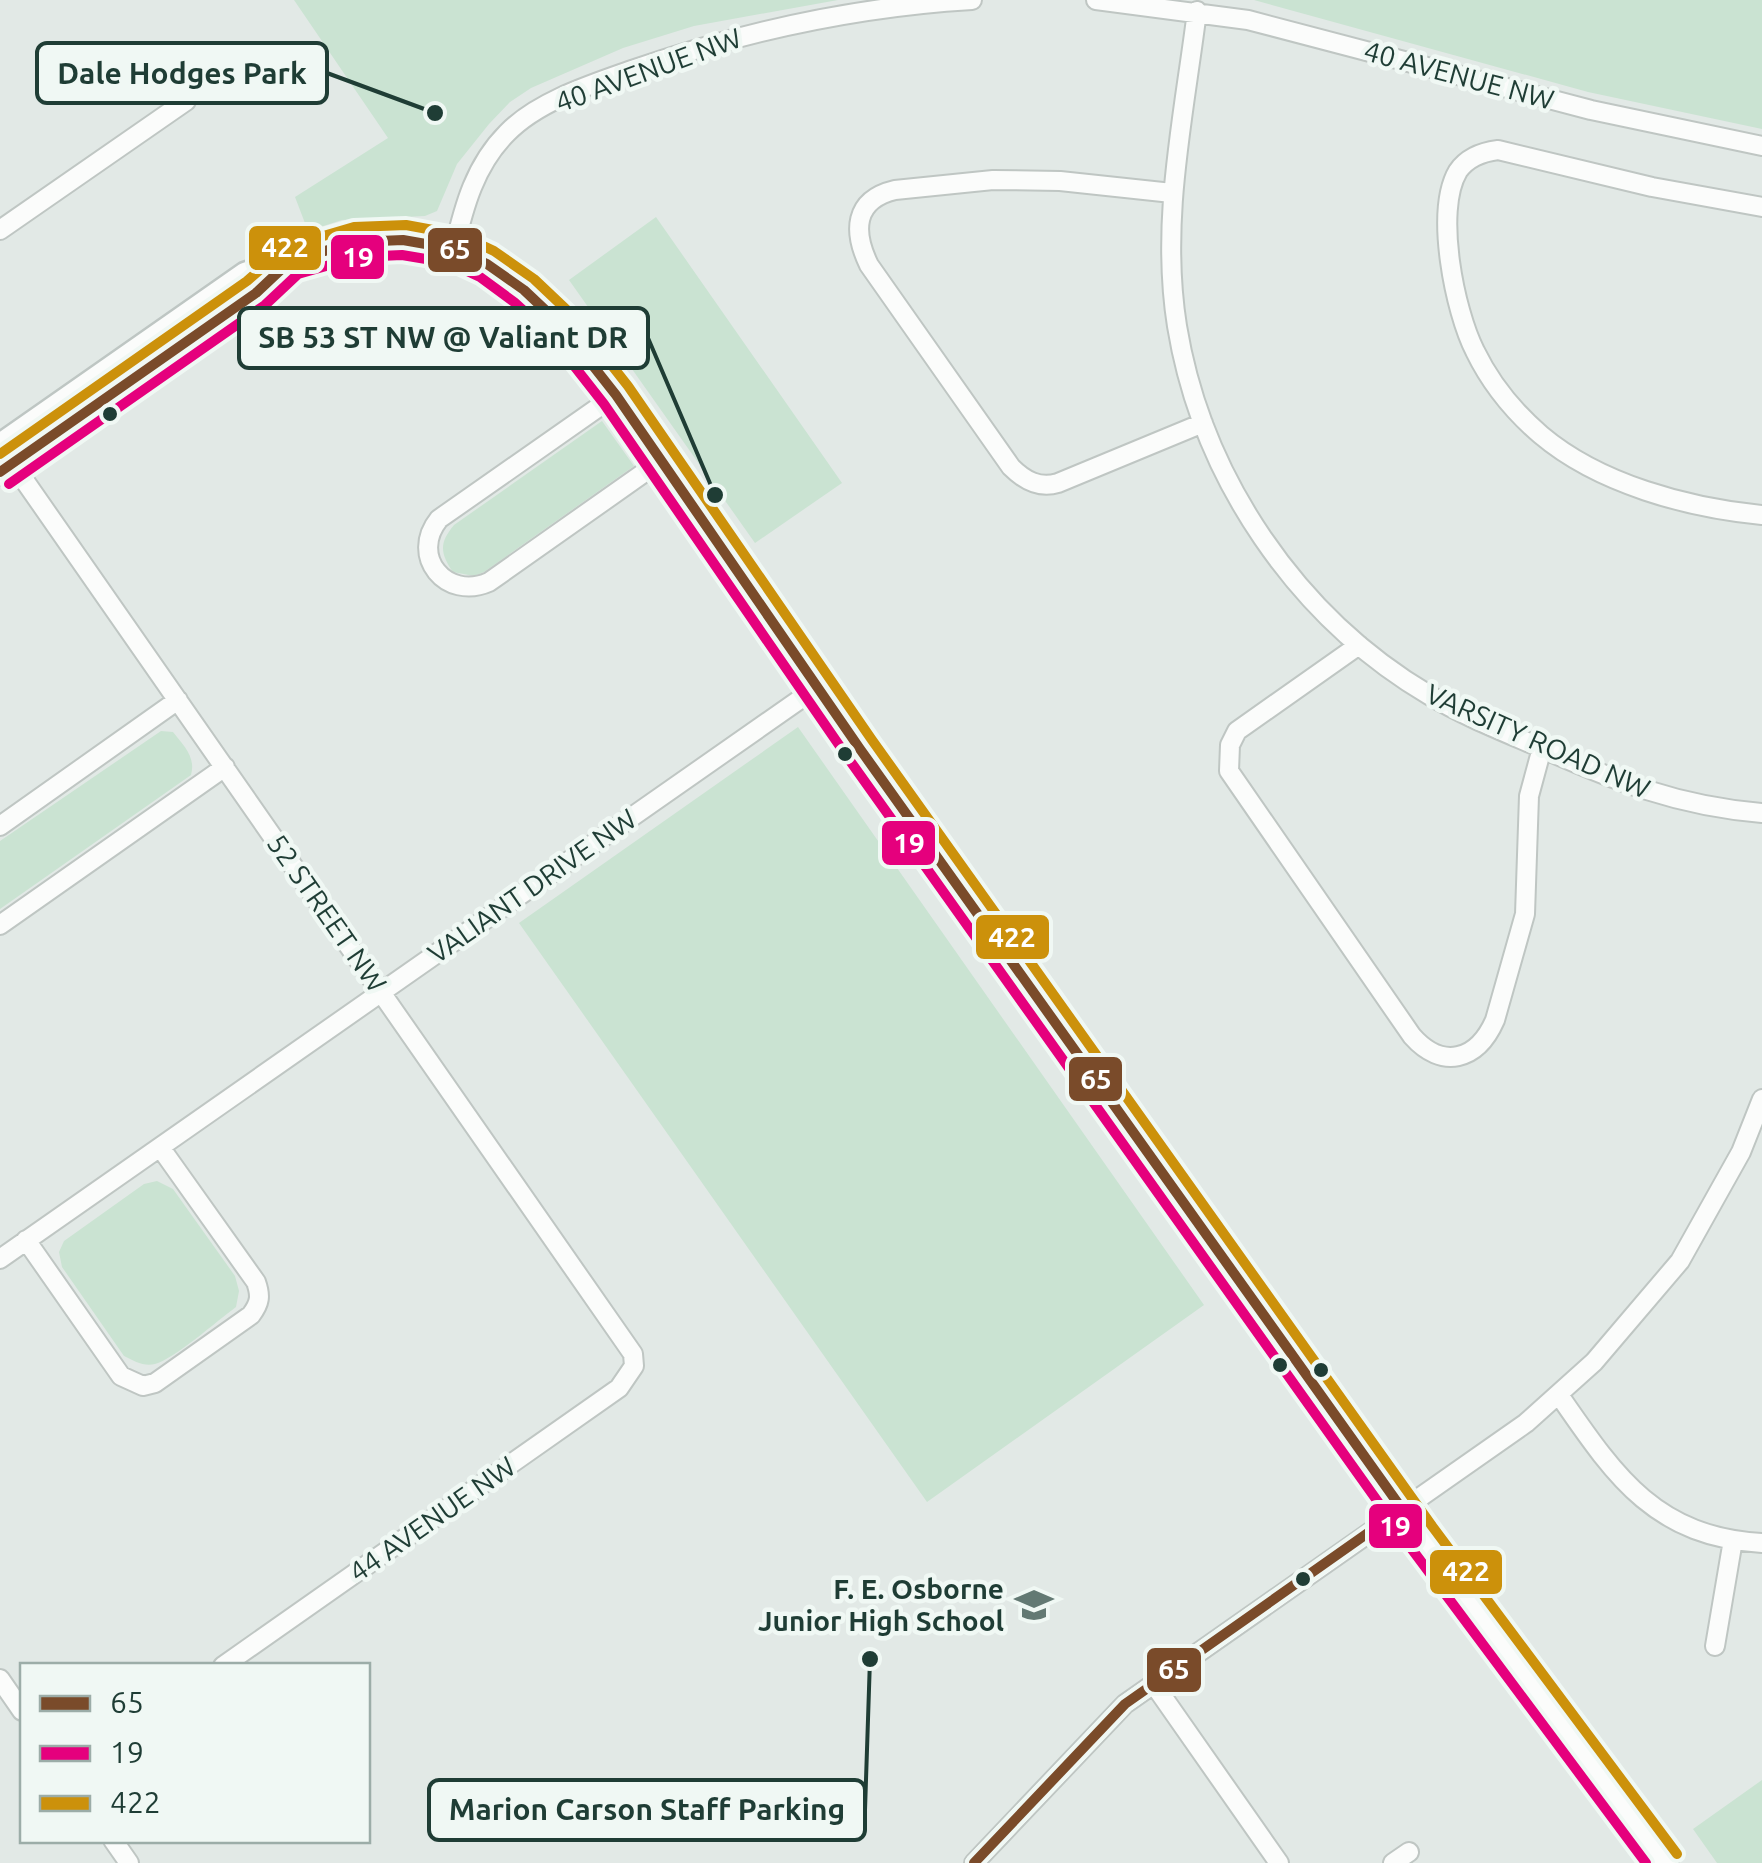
<svg xmlns="http://www.w3.org/2000/svg" width="1762" height="1863" viewBox="0 0 1762 1863" font-family="Ubuntu,sans-serif">
<style>
.green{fill:#cae3d2}
.lines{fill:none;stroke-linecap:round;stroke-linejoin:round}
.street-casing{stroke:#bfc6c3;stroke-width:22}
.secondary-casing{stroke:#bec6c3;stroke-width:30}
.street{stroke:#fbfcfb;stroke-width:18}
.secondary{stroke:#fbfcfb;stroke-width:25}
.bus-1-casing{stroke:#f0f8f4;stroke-width:18}
.bus-2-casing{stroke:#f0f8f4;stroke-width:18}
.bus-3-casing{stroke:#f0f8f4;stroke-width:18}
.bus-1{stroke:#7a4b2a;stroke-width:10}
.bus-2{stroke:#e5007d;stroke-width:10}
.bus-3{stroke:#cc910b;stroke-width:10}
.bus-dot{fill:#1f3d35;stroke:#f0f8f4;stroke-width:4}
.labels{text-anchor:middle;stroke-width:9;stroke-linejoin:round;paint-order:stroke}
.street-label{font-size:28px;fill:#1f3d35;stroke:#f0f8f4}
.poi-label{font-size:28px;font-weight:bold;fill:#1f3d35;stroke:#f0f8f4;text-anchor:end}
.leader{fill:none;stroke:#1f3d35;stroke-width:4}
.callout-dot{fill:#1f3d35;stroke:#f0f8f4;stroke-width:4}
.callout{fill:#f0f8f4;stroke:#1f3d35;stroke-width:4}
.callout-label{font-size:30px;text-anchor:middle;font-weight:bold;fill:#1f3d35}
.line-badge{stroke:#f0f8f4;stroke-width:4}
.badge-label{font-size:28px;text-anchor:middle;font-weight:bold;fill:#fff}
</style>
<rect width="100%" height="100%" fill="#e2e9e6"/>
<path class="green" d="M294,0H838L694,26L623,48L531,88L510,102L489,124L457,164L437,211L425,216L342,220L308,231L295,197L388,138Z
M1254,0H1762V129L1588,92Z
M656,217L842,483L755,543L569,280Z
M602,421L634,466L484,572L474,576L453,572C440,553 439,543 454,525Z
M798,727L1204,1305L927,1502L519,923Z
M161,731L173,732C184,746 196,757 191,775L0,909V841Z
M157,1181L173,1189L235,1276L239,1291L236,1307C217,1321 174,1359 155,1364C144,1367 134,1361 124,1356L62,1267L59,1252L64,1241L144,1184Z
M1762,1780V1863H1717L1693,1829Z"/>
<g class="lines">
<g class="street-casing">
<path id="street" d="M1096,0L1248,20L1591,110L1762,146
M1197,11C1184,116 1160,220 1177,326C1202,478 1297,617 1429,695C1464,716 1502,731 1539,747C1615,781 1677,806 1762,813
M1172,193L1060,181L993,180L895,190C853,200 853,232 869,265L1011,467C1024,480 1039,489 1058,483L1203,423
M1762,207L1652,187L1498,150C1482,152 1467,158 1458,171C1434,211 1455,312 1475,351C1491,384 1513,411 1541,435C1599,484 1688,508 1762,515
M0,230L186,101
M454,249C464,206 475,165 507,133C537,102 589,85 629,71C741,32 853,7 972,0
M616,395L439,519C409,556 446,601 489,582L662,460
M6,454L633,1354L634,1366L619,1388L223,1666
M1359,645L1237,731L1230,745L1229,771L1412,1036C1442,1070 1477,1061 1495,1020L1525,914L1529,796L1542,748
M0,826L178,700
M0,925L225,767
M26,1240L121,1376L143,1386L155,1383L251,1315C260,1303 261,1296 256,1282L160,1147
M0,1259L819,686
M1559,1395C1615,1476 1655,1537 1762,1543
M1715,1646L1733,1540
M0,1679L22,1711
M1153,1683L1279,1863
M113,1840L129,1863
M974,1863L1125,1704L1526,1423L1594,1362L1680,1261L1741,1152L1762,1099
M1393,1863L1409,1852"/>
</g>
<g class="secondary-casing">
<path id="secondary" d="M0,447L246,275L322,250L374,240L431,243L487,264L524,290L560,324L616,395L860,749L1420,1535L1665,1863
M0,472L256,293L283,268"/>
</g>
<use href="#street" class="street"/>
<use href="#secondary" class="secondary"/>
<g class="bus-1-casing">
<path id="bus-1" d="M0,472L256,293L290,261L356,242L403,240L454,249L487,264L524,290L560,324L616,395L860,749L1402,1509
M974,1863L1125,1704L1402,1509"/>
</g>
<g class="bus-2-casing">
<path id="bus-2" d="M9,484L265,305L298,274L358,257L402,255L450,263L480,277L514,302L549,334L604,404L848,758L1408,1544L1646,1863"/>
</g>
<g class="bus-3-casing">
<path id="bus-3" d="M0,454L247,281L286,247L354,227L406,225L460,235L494,251L534,279L572,315L628,386L872,740L1432,1526L1677,1854"/>
</g>
<use href="#bus-1" class="bus-1"/>
<use href="#bus-2" class="bus-2"/>
<use href="#bus-3" class="bus-3"/>
</g>
<defs>
<g id="school-bare" transform="scale(3)"><path d="M0-5L7-2L0 1L-7-2ZM-4 1L0 2.5L4 1V4Q0 6-4 4Z" fill="#637973" stroke="#f0f8f4" stroke-width="2.5" paint-order="stroke"/></g>
</defs>
<g fill-rule="evenodd">
<use href="#school-bare" x="1034" y="1605"/>
</g>
<g class="bus-dot">
<circle cx="110" cy="414" r="9"/>
<circle cx="845" cy="754" r="9"/>
<circle cx="1280" cy="1365" r="9"/>
<circle cx="1321" cy="1370" r="9"/>
<circle cx="1303" cy="1579" r="9"/>
</g>
<g class="labels">
<g class="street-label">
<text transform="translate(648 70) rotate(-20)" y="10">40 AVENUE NW</text>
<text transform="translate(1459 75) rotate(15)" y="10">40 AVENUE NW</text>
<text transform="translate(1538 741) rotate(24)" y="10">VARSITY ROAD NW</text>
<text transform="translate(532 886) rotate(-35)" y="10">VALIANT DRIVE NW</text>
<text transform="translate(327 913) rotate(55)" y="10">52 STREET NW</text>
<text transform="translate(432 1519) rotate(-35)" y="10">44 AVENUE NW</text>
</g>
<g class="poi-label">
<text x="1004" y="1599">F. E. Osborne<tspan x="1004" dy="32">Junior High School</tspan></text>
</g>
</g>
<path class="leader" d="M435 113L327 73M715 495L648 338M870 1659L865 1810"/>
<g class="callout-dot">
<circle cx="435" cy="113" r="10"/>
<circle cx="715" cy="495" r="10"/>
<circle cx="870" cy="1659" r="10"/>
</g>
<g class="callout">
<rect x="37" y="43" width="290" height="60" rx="10"/>
<rect x="239" y="308" width="409" height="60" rx="10"/>
<rect x="429" y="1780" width="436" height="60" rx="10"/>
</g>
<g class="callout-label">
<text x="182" y="84">Dale Hodges Park</text>
<text x="443" y="348">SB 53 ST NW @ Valiant DR</text>
<text x="647" y="1820">Marion Carson Staff Parking</text>
</g>
<g class="line-badge">
<rect x="247" y="224" width="76" height="48" rx="10" fill="#cc910b"/>
<rect x="426" y="226" width="58" height="48" rx="10" fill="#7a4b2a"/>
<rect x="329" y="233" width="57" height="48" rx="10" fill="#e5007d"/>
<rect x="880" y="819" width="57" height="48" rx="10" fill="#e5007d"/>
<rect x="974" y="913" width="77" height="48" rx="10" fill="#cc910b"/>
<rect x="1067" y="1055" width="57" height="48" rx="10" fill="#7a4b2a"/>
<rect x="1367" y="1502" width="57" height="48" rx="10" fill="#e5007d"/>
<rect x="1428" y="1548" width="76" height="48" rx="10" fill="#cc910b"/>
<rect x="1145" y="1646" width="58" height="48" rx="10" fill="#7a4b2a"/>
</g>
<g class="badge-label">
<text x="285" y="257">422</text>
<text x="455" y="259">65</text>
<text x="358" y="267">19</text>
<text x="909" y="853">19</text>
<text x="1012" y="947">422</text>
<text x="1096" y="1089">65</text>
<text x="1395" y="1536">19</text>
<text x="1466" y="1581">422</text>
<text x="1174" y="1679">65</text>
</g>
<rect x="20" y="1663" width="350" height="180" fill="#f0f8f4" stroke="#9cada8" stroke-width="2.5"/>
<rect x="40" y="1696" width="50" height="15" fill="#7a4b2a" stroke="#9cada8" stroke-width="2.5"/>
<text x="110" y="1713" font-size="30" fill="#1f3d35">65</text>
<rect x="40" y="1746" width="50" height="15" fill="#e5007d" stroke="#9cada8" stroke-width="2.5"/>
<text x="110" y="1763" font-size="30" fill="#1f3d35">19</text>
<rect x="40" y="1796" width="50" height="15" fill="#cc910b" stroke="#9cada8" stroke-width="2.5"/>
<text x="110" y="1813" font-size="30" fill="#1f3d35">422</text>
</svg>
